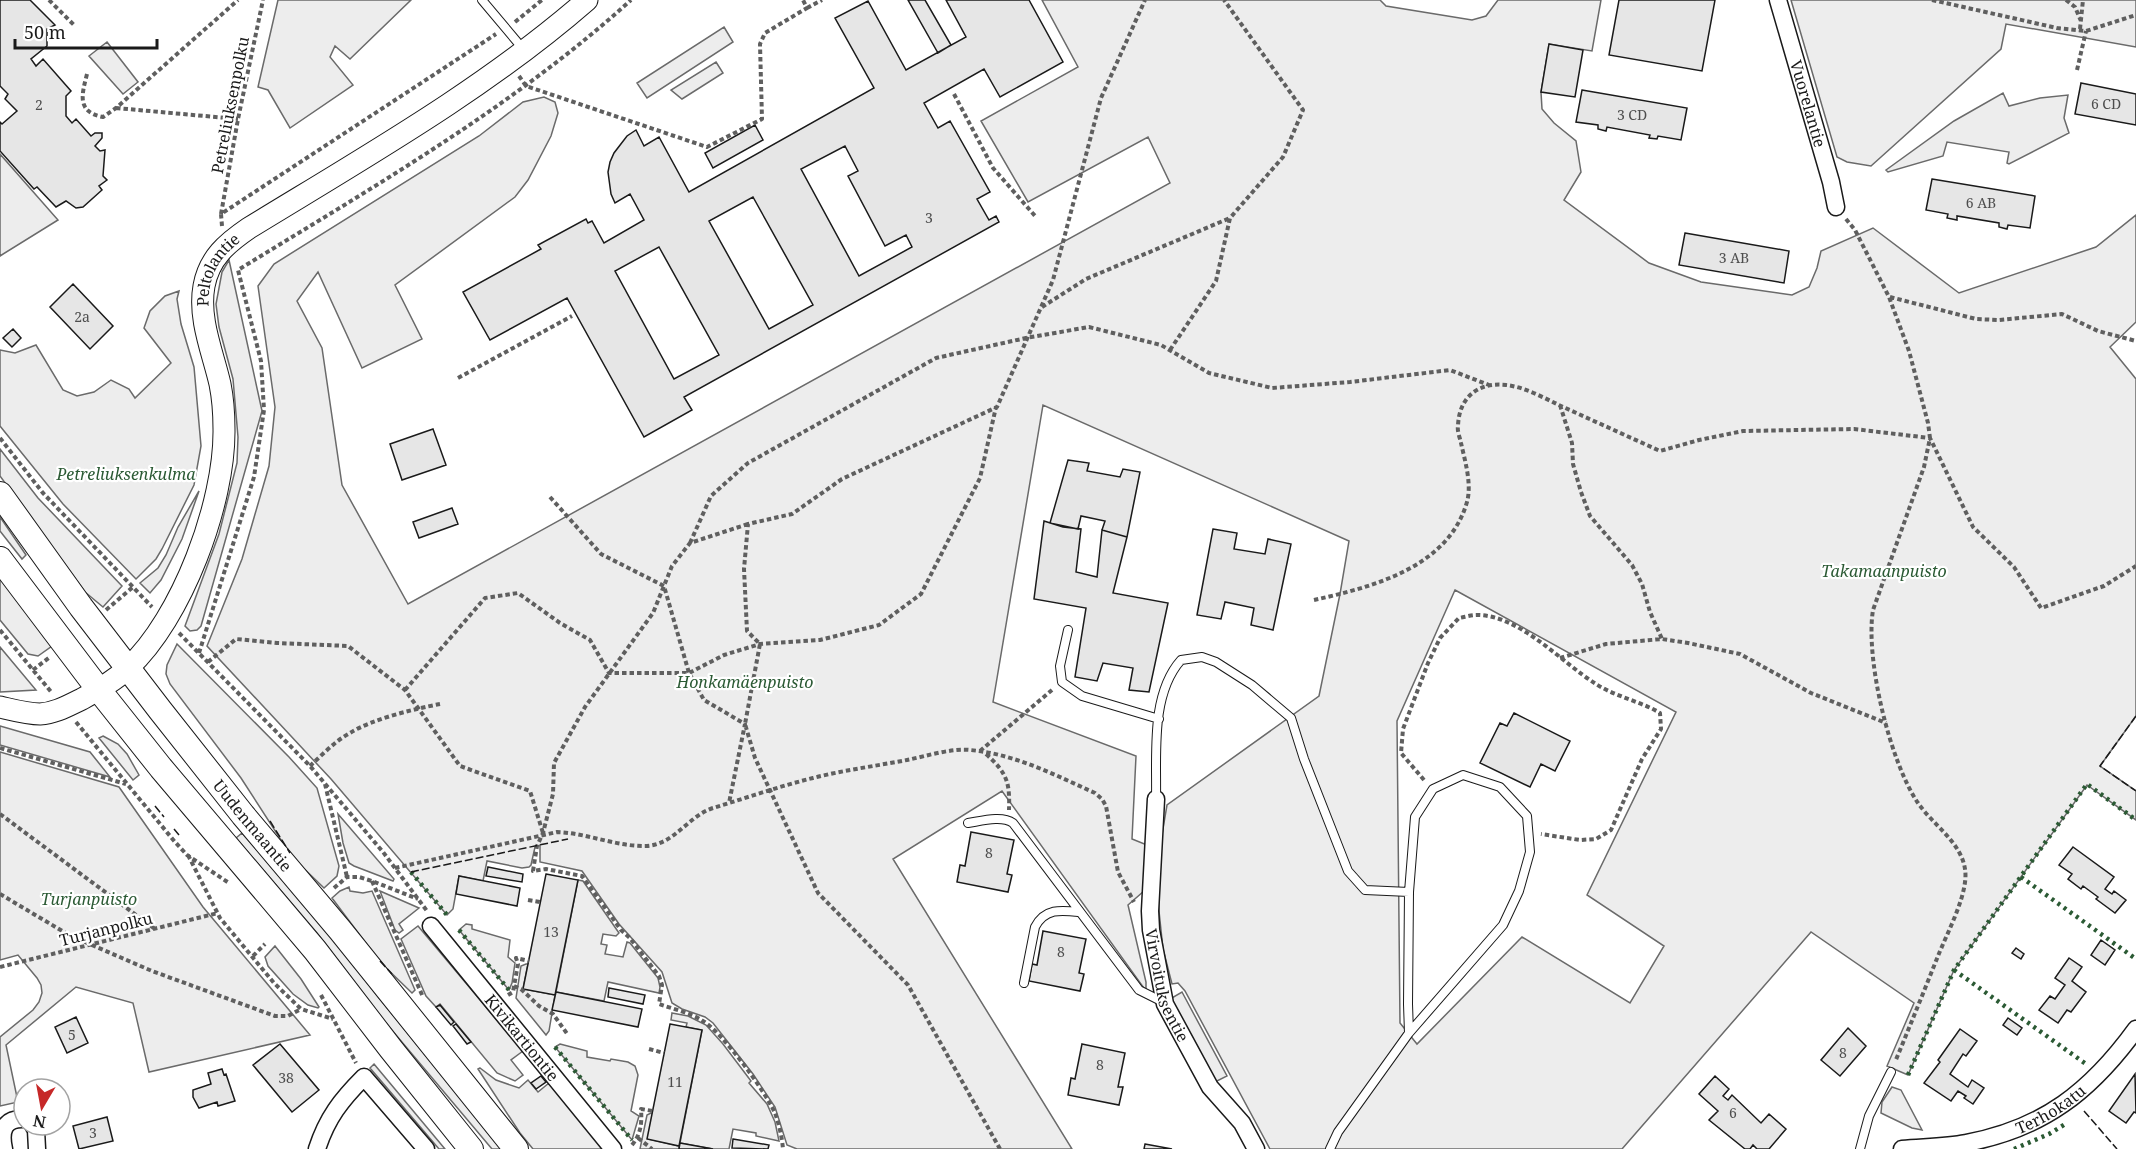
<svg xmlns="http://www.w3.org/2000/svg" width="2136" height="1149" viewBox="0 0 2136 1149" font-family="'Noto Serif',serif">
<style>
.built{fill:#ededed;stroke:#6a6a6a;stroke-width:1.5;fill-rule:evenodd}
.building{fill:#e6e6e6;stroke:#1a1a1a;stroke-width:1.5;fill-rule:evenodd}
.lines{fill:none;stroke-linecap:round;stroke-linejoin:round}
.service-casing{stroke:#1a1a1a;stroke-width:10}
.minor-casing{stroke:#1a1a1a;stroke-width:19}
.tertiary-casing{stroke:#1a1a1a;stroke-width:23}
.secondary-casing{stroke:#1a1a1a;stroke-width:26}
.path{stroke:#5f5f5f;stroke-width:4;stroke-dasharray:4.5 3;stroke-linecap:butt}
.service{stroke:#fff;stroke-width:8}
.minor{stroke:#fff;stroke-width:16}
.tertiary{stroke:#fff;stroke-width:21}
.secondary{stroke:#fff;stroke-width:24}
.hedge{stroke:#2b5a34;stroke-width:4.5;stroke-dasharray:3 4.5;stroke-linecap:butt}
.fence{stroke:#1a1a1a;stroke-width:1.5;stroke-dasharray:8 3;stroke-linecap:butt}
.labels{text-anchor:middle;stroke-width:4.5;stroke-linejoin:round;paint-order:stroke}
.number-label{font-size:14px;fill:#4d4d4d}
.street-label{font-size:16px;fill:#1a1a1a;stroke:#fff}
.park-label{font-size:16px;font-style:italic;fill:#2b5a34;stroke:#fff}
</style>
<rect width="100%" height="100%" fill="#fff"/>
<path class="built" d="M278,0H411L350,59L335,46L330,57L353,85L290,128L268,90L258,87Z
M1042,0H1380L1386,6L1472,20L1486,16L1498,0H1601L1592,51L1549,44L1541,92L1542,109L1554,123L1576,141L1581,172L1564,200L1649,263L1701,282L1792,295L1809,287L1817,268L1821,251L1873,228L1959,293L2096,247L2136,215V322L2110,347L2136,379V716L2100,766L2136,791V820L2087,785L1954,970L1908,1075L1887,1066L1914,1003L1811,932L1622,1149H1270L1185,991L1178,983L1172,984L1163,949L1159,911L1157,873L1160,846L1167,805L1319,696L1340,594L1349,541L1043,405L993,702L1136,756L1132,839L1147,845L1144,891L1128,905L1146,982V991L1002,791L893,859L1072,1149H797L787,1145L775,1107L753,1074L713,1023L705,1017L682,1009L672,1003L662,972L619,924L582,871L540,862V845L535,847L531,865L529,867L522,868L487,861L483,881L459,876L453,909L447,915L331,779L207,646L242,559L269,466L275,407L258,286L274,264L479,136L523,102L544,97L555,102L558,113L551,136L528,180L515,197L395,285L422,339L362,368L318,272L297,301L322,348L342,485L408,604L1170,183L1148,137L1028,202L981,121L1078,67ZM1455,590L1676,712L1587,895L1664,946L1630,1003L1522,937L1417,1044L1400,1023L1397,721Z
M1791,0H2136V47L2006,24L2001,49L1871,166L1847,162L1837,157Z
M724,27L733,42L647,98L637,83Z
M107,42L138,82L123,94L89,56Z
M716,62L723,73L682,99L671,90Z
M2003,93L2009,106L2040,98L2068,95L2064,118L2069,133L2009,164L2007,163L2009,152L1947,142L1943,156L1888,172L1886,170L1954,121Z
M0,154L58,220L0,256Z
M229,260L262,411L201,626L197,630L190,631L185,626L219,534L237,463L238,437L233,379L219,327L216,304L222,272Z
M179,291L177,299L181,324L194,367L201,446L194,485L162,549L156,559L136,579L63,504L0,426V350L15,353L36,345L63,390L77,396L94,392L111,380L129,389L135,398L171,363L144,328L150,311L165,296Z
M0,449L38,498L122,586L103,607L85,592L0,476Z
M199,491L182,539L161,580L150,593L140,583L158,568L166,555L178,527Z
M0,517L26,555L22,559L0,531Z
M0,574L52,646L38,656L28,654L0,620Z
M177,644L289,757L317,788L339,866L337,876L324,888L292,857L241,778L170,684L166,674L167,665Z
M0,647L36,690L0,692Z
M0,726L90,752L110,777L0,745Z
M103,736L118,744L127,754L139,775L133,780L99,738Z
M0,752L119,787L203,907L310,1035L149,1072L133,1003L76,987L6,1045L18,1102L0,1106V1037L33,1010L39,1002L42,993L41,985L37,978L18,955L0,960Z
M338,814L394,879L393,881L354,866L349,863L343,843Z
M242,833L325,928L379,998L502,1149H492L380,1016L317,933L236,838Z
M578,880L583,881L619,933L616,936L603,934L601,944L607,945L605,954L623,957L627,942L630,943L658,978L660,987L659,993L608,982L604,1001L556,992Z
M349,887L350,891L363,893L372,891L415,990L412,993L380,962L332,898L340,891Z
M380,891L419,908L399,924L403,930L399,933L395,930Z
M466,924L472,925V929L510,940L508,957L515,963L512,983L509,990L459,930Z
M418,926L523,1051L511,1060L523,1075L515,1081L497,1073L440,1004L436,1007L426,996L401,939Z
M275,946L301,979L319,1007L318,1008L308,1005L293,994L268,966L265,957Z
M526,964H528L523,989L555,995L549,1031L546,1035L516,998L521,966Z
M1182,992L1227,1076L1215,1082L1170,999Z
M672,1013L688,1016L706,1025L723,1044L751,1081L749,1083L767,1104L775,1122L779,1141L756,1136V1133L733,1129L729,1149H713L680,1143L702,1030L686,1027L687,1023L671,1020Z
M560,1044L587,1051V1057L610,1061L611,1059L628,1062L635,1066L638,1075L631,1111L639,1116L632,1140L555,1047Z
M374,1064L445,1149H439L370,1068Z
M480,1068L496,1080L519,1088L528,1080L538,1092L549,1083L604,1149H533L520,1133L478,1069Z
M1892,1087L1901,1090L1922,1130L1912,1128L1881,1113L1882,1102Z
M651,1113H653L648,1139L679,1146V1149H640L647,1115Z"/>
<path class="building" d="M0,0H30L55,25L47,29V46L31,59L36,66L43,59L71,91L66,96V116L72,123L76,119L91,136L95,133H102V138L95,146L100,151L105,150L103,176L107,180L99,186L102,190L83,207L76,208L66,201L56,207L37,187L34,189L0,151V122L2,124L17,111L5,99L8,94L0,86Z
M908,0H925L951,45L938,53Z
M946,0H1029L1063,62L1000,97L984,69L924,103L938,128L950,121L990,192L977,199L989,220L996,216L999,222L684,397L692,410L644,437L567,298L490,340L463,292L541,249L538,245L586,219L588,223L592,221L604,243L644,220L630,194L615,203L611,194L608,172L610,162L614,153L627,136L636,130L644,146L659,137L689,192L874,88L835,18L868,1L906,70L966,37ZM845,146L858,171L848,176L885,246L906,235L912,247L859,276L801,169ZM753,197L813,305L769,329L709,221ZM659,247L719,355L674,379L615,271Z
M1619,0H1715L1702,71L1609,55Z
M1549,44L1583,50L1575,97L1541,92Z
M2081,83L2136,94V125L2075,114Z
M1582,90L1687,108L1681,140L1658,136L1657,139L1649,138L1650,135L1607,127L1606,131L1598,129V125L1576,122Z
M755,125L763,140L713,168L705,153Z
M1932,179L2035,196L2030,228L2008,225L2007,229L1999,227V223L1957,216V220L1947,218L1948,214L1926,210Z
M1685,233L1789,251L1784,283L1679,265Z
M73,284L113,326L90,349L50,307Z
M13,329L21,338L12,347L3,338Z
M433,429L446,465L402,480L390,444Z
M1068,460L1089,463L1087,471L1120,477L1123,469L1140,472L1127,537L1102,530L1105,521L1081,516L1078,529L1050,523Z
M452,508L458,524L419,538L413,522Z
M1044,521L1063,527L1081,529L1076,572L1097,577L1102,530L1127,537L1113,593L1168,603L1149,692L1129,690L1133,668L1103,663L1097,681L1075,677L1086,608L1034,599Z
M1213,529L1237,533L1234,549L1265,554L1268,539L1291,544L1273,630L1251,625L1254,608L1225,602L1221,619L1197,615Z
M1514,713L1570,741L1555,771L1541,764L1530,787L1480,763L1500,723L1507,726Z
M971,832L1014,840L1007,874L1012,875L1008,892L957,882L960,865L965,866Z
M2073,847L2114,877L2105,889L2112,894L2114,891L2126,900L2115,913L2096,899L2098,897L2083,886L2081,889L2068,879L2072,874L2059,865Z
M488,867L523,874L522,882L486,876Z
M546,874L578,880L555,995L523,989Z
M459,876L520,888L517,906L456,894Z
M1043,931L1086,939L1079,973L1084,974L1080,991L1029,981L1032,964L1037,965Z
M2101,940L2115,950L2105,965L2091,955Z
M2016,948L2024,954L2021,959L2012,953Z
M2069,958L2082,967L2072,981L2086,992L2071,1012L2067,1010L2058,1023L2039,1010L2050,996L2055,999L2065,985L2055,978Z
M609,988L645,995L643,1004L608,997Z
M556,992L642,1009L638,1027L552,1010Z
M440,1005L454,1022L451,1025L436,1007Z
M76,1017L88,1043L67,1053L55,1027Z
M2008,1018L2022,1028L2017,1035L2003,1025Z
M456,1024L471,1042L467,1044L453,1026Z
M670,1024L702,1030L679,1146L647,1139Z
M1848,1028L1866,1046L1840,1076L1821,1060Z
M1960,1029L1977,1041L1966,1056L1963,1054L1950,1074L1968,1087L1972,1080L1984,1088L1973,1104L1964,1098L1966,1096L1958,1091L1951,1101L1924,1083L1940,1062L1938,1060Z
M280,1044L319,1090L292,1112L253,1065Z
M1082,1044L1125,1053L1118,1087H1123L1119,1105L1068,1095L1071,1078L1075,1079Z
M222,1069L224,1075L226,1074L235,1101L218,1106L217,1102L199,1108L193,1097V1090L211,1084L208,1073Z
M2135,1074L2136,1113L2134,1112L2126,1123L2109,1111Z
M541,1076L546,1082L536,1089L531,1083Z
M1715,1076L1729,1089L1723,1096L1728,1100L1732,1095L1761,1123L1769,1114L1786,1129L1769,1149H1757L1753,1145L1750,1149H1745L1709,1120L1718,1111L1699,1094Z
M107,1117L113,1141L79,1149L73,1126Z
M733,1139L769,1145L768,1149L732,1148Z
M680,1143L713,1149H679Z
M1145,1144L1172,1149H1144Z"/>
<g class="lines">
<g class="service-casing">
<path id="service" d="M482,0L524,50
M1068,630L1060,666L1062,682L1082,696L1159,719
M1156,799C1157,755 1150,695 1181,660L1202,657L1216,662L1252,685L1291,718L1304,759L1348,871L1365,890L1409,892
M968,823C981,821 1002,815 1013,823L1139,990L1165,1003
M1024,983L1035,927C1045,908 1061,910 1079,912
M1330,1149L1338,1132L1409,1033L1503,925L1519,891L1530,852L1527,816L1500,787L1463,775L1433,789L1415,817L1409,892L1408,1004L1409,1033
M1860,1149L1869,1116L1891,1072"/>
</g>
<g class="minor-casing">
<g id="minor">
<path id="s1" d="M1778,0L1831,182L1836,207"/>
<path id="s2" d="M1156,799L1150,911L1151,930L1165,1004L1210,1087L1242,1123L1256,1149"/>
<path id="s3" d="M431,926L613,1149"/>
<path d="M33,1125L36,1130L37,1149"/>
<path d="M4,1149C0,1131 4,1118 24,1119"/>
<path d="M317,1149C327,1118 341,1100 364,1077L426,1149"/>
<path id="s4" d="M1902,1149C1923,1147 1946,1147 1966,1143C2043,1129 2091,1091 2136,1029"/>
</g>
</g>
<g class="tertiary-casing">
<g id="tertiary">
<path id="s5" d="M0,707C13,710 27,714 40,714C56,713 69,705 82,699C98,690 114,681 128,668C182,618 225,503 224,429C224,415 223,399 220,384C213,353 198,319 204,286C209,258 227,243 249,228C365,157 485,89 587,0"/>
</g>
</g>
<g class="secondary-casing">
<g id="secondary">
<path id="s6" d="M0,494L81,607L160,710L243,815L340,930L516,1149"/>
<path d="M0,559L99,690L161,768L315,950L391,1049L471,1149"/>
</g>
</g>
<path class="path" d="M49,0L75,26
M1932,0L2057,28L2086,31L2136,15
M2066,0L2075,7L2081,21
M807,8L822,0
M515,22L542,0
M2080,29L2083,0
M2077,70L2086,31
M87,74C82,94 76,112 103,117L116,108L238,0
M519,76L526,86L707,147L762,119L760,44L765,33L807,8L803,0
M954,94L993,168L1036,217
M116,108L238,119
M221,214L238,119L263,0
M1846,219L1855,230L1889,297L1909,351L1928,423L1930,438L1924,467L1873,610C1865,659 1890,762 1918,803C1933,825 1961,842 1965,869C1969,893 1947,933 1938,956C1924,991 1910,1026 1895,1062
M222,226L221,214L496,34
M1890,297L1976,319L1999,320L2062,314L2098,331L2136,341
M1042,307L1086,279L1230,218
M1170,350L1216,281L1230,218L1283,157L1303,110L1224,0
M458,378L572,316
M1560,405L1572,443L1573,464L1581,492L1590,516L1632,565L1642,584L1650,612L1662,639
M0,438L43,493L152,607
M550,497L601,554L664,586L689,673L704,700L745,724L729,803
M748,524L690,543L672,566L653,613L585,707L554,763L553,794L543,833L537,846L533,871L546,869L582,876L621,930L630,938L659,976L662,985L659,1004C673,1009 691,1013 703,1021C723,1033 765,1091 775,1113C779,1124 782,1137 783,1149
M690,543L711,496L748,463L936,358L1026,338L1089,327L1161,345L1209,373L1272,388L1350,382L1450,370L1489,385
M1314,600C1372,587 1448,568 1467,502C1472,484 1465,461 1461,443C1460,438 1457,431 1458,426C1459,397 1478,382 1506,385C1525,387 1544,398 1561,406C1594,421 1627,436 1660,451L1699,440L1743,431L1854,429L1930,438L1973,527L2014,567L2041,608L2104,586L2136,566
M106,610L133,587
M0,630L52,693
M179,633L310,766L383,852L427,911
M199,653L254,477L264,410L261,361L238,270C373,187 513,107 631,0
M1560,658L1606,644L1662,639L1688,643L1740,654L1811,693L1886,723
M208,662L236,639L277,643L348,646L405,690L460,766L530,791L543,833
M33,670L50,657
M405,690L485,598L518,593L560,623L590,640L609,673H689L724,655L760,644L820,640L879,625L921,594L980,478L996,407
M76,722L175,842L187,855L229,883
M0,748L126,784
M980,751L1052,690
M986,754C1007,773 1010,782 1009,810
M310,766C322,755 335,741 350,733C372,719 414,709 440,704
M1424,780L1401,753L1403,729L1428,663L1440,638L1459,618C1465,617 1471,615 1477,615C1520,615 1562,663 1596,684C1616,697 1640,701 1660,713L1661,729L1642,759L1611,830L1596,839L1580,840L1541,834
M325,784L347,877
M0,814L155,929
M188,855L220,918L274,983L301,1009L333,1019
M395,868L557,832C587,833 617,847 647,846C675,844 688,816 713,808C746,798 780,786 813,778C844,770 876,766 907,760C927,756 951,748 970,750C1015,754 1055,775 1095,793L1102,799L1106,806L1118,872L1134,902
M372,881L423,997
M334,888L347,877H359L372,881L418,899
M0,894L69,935L152,971L275,1016H288L301,1009
M528,900L540,902
M253,956L265,944
M0,967L218,913
M514,986L521,989L539,1006L553,1014L568,1035
M321,995L356,1063
M508,995L513,992L518,964L516,958L529,961
M649,1049L664,1053
M638,1138L652,1149
M632,1145C641,1134 642,1123 641,1109L653,1111
M1000,1149L908,985L818,893L755,758L745,724L760,644L747,631L744,569L748,524L792,514L842,479L997,407L1053,280L1101,98L1145,0"/>
<use href="#service" class="service"/>
<use href="#minor" class="minor"/>
<use href="#tertiary" class="tertiary"/>
<use href="#secondary" class="secondary"/>
<path class="hedge" d="M411,872L447,915
M2021,877L2136,959
M459,930L509,990
M1954,970L2086,1064
M555,1047L632,1140
M1908,1075L1954,970L2087,784L2136,820
M2014,1149L2049,1134L2067,1123"/>
<path class="fence" d="M2136,716L2100,766L2136,791
M155,806L164,817
M270,821L290,853
M174,829L179,835
M411,872L568,839
M380,961L392,974
M2084,1111L2117,1149"/>
</g>
<g class="labels">
<g class="number-label">
<text x="2106" y="109">6 CD</text>
<text x="39" y="110">2</text>
<text x="1632" y="120">3 CD</text>
<text x="1981" y="208">6 AB</text>
<text x="929" y="223">3</text>
<text x="1734" y="263">3 AB</text>
<text x="82" y="322">2a</text>
<text x="989" y="858">8</text>
<text x="551" y="937">13</text>
<text x="1061" y="957">8</text>
<text x="72" y="1040">5</text>
<text x="1843" y="1058">8</text>
<text x="1100" y="1070">8</text>
<text x="286" y="1083">38</text>
<text x="675" y="1087">11</text>
<text x="1733" y="1118">6</text>
<text x="93" y="1138">3</text>
</g>
<g class="street-label">
<text dy="6" stroke="none"><textPath href="#s1" startOffset="108">Vuorelantie</textPath></text>
<text transform="translate(230 105) rotate(-79)" y="6">Petreliuksenpolku</text>
<text dy="6" stroke="none"><textPath href="#s5" startOffset="570">Peltolantie</textPath></text>
<text dy="6" stroke="none"><textPath href="#s6" startOffset="417">Uudenmaantie</textPath></text>
<text transform="translate(106 929) rotate(-14)" y="6">Turjanpolku</text>
<text dy="6" stroke="none"><textPath href="#s2" startOffset="189">Virvoituksentie</textPath></text>
<text dy="6" stroke="none"><textPath href="#s3" startOffset="144">Kivikartiontie</textPath></text>
<text dy="6" stroke="none"><textPath href="#s4" startOffset="156">Terhokatu</textPath></text>
</g>
<g class="park-label">
<text x="126" y="480">Petreliuksenkulma</text>
<text x="1884" y="577">Takamaanpuisto</text>
<text x="745" y="688">Honkamäenpuisto</text>
<text x="89" y="905">Turjanpuisto</text>
</g>
</g>
<g transform="translate(42 1107) rotate(190)"><circle r="28" fill="#ffffff" stroke="#a3a3a3" stroke-width="1.5"/>
<path d="M0-4.5L10 22L0 15L-10 22Z" fill="#c62828"/>
<text y="-9" font-size="16" font-weight="bold" text-anchor="middle" fill="#1a1a1a">N</text>
</g>
<path d="M15 39v9h142v-9" fill="none" stroke="#1a1a1a" stroke-width="3"/>
<text x="24" y="39" font-size="18" fill="#1a1a1a" stroke="#ffffff" stroke-width="4.5" paint-order="stroke">50 m</text>
</svg>
